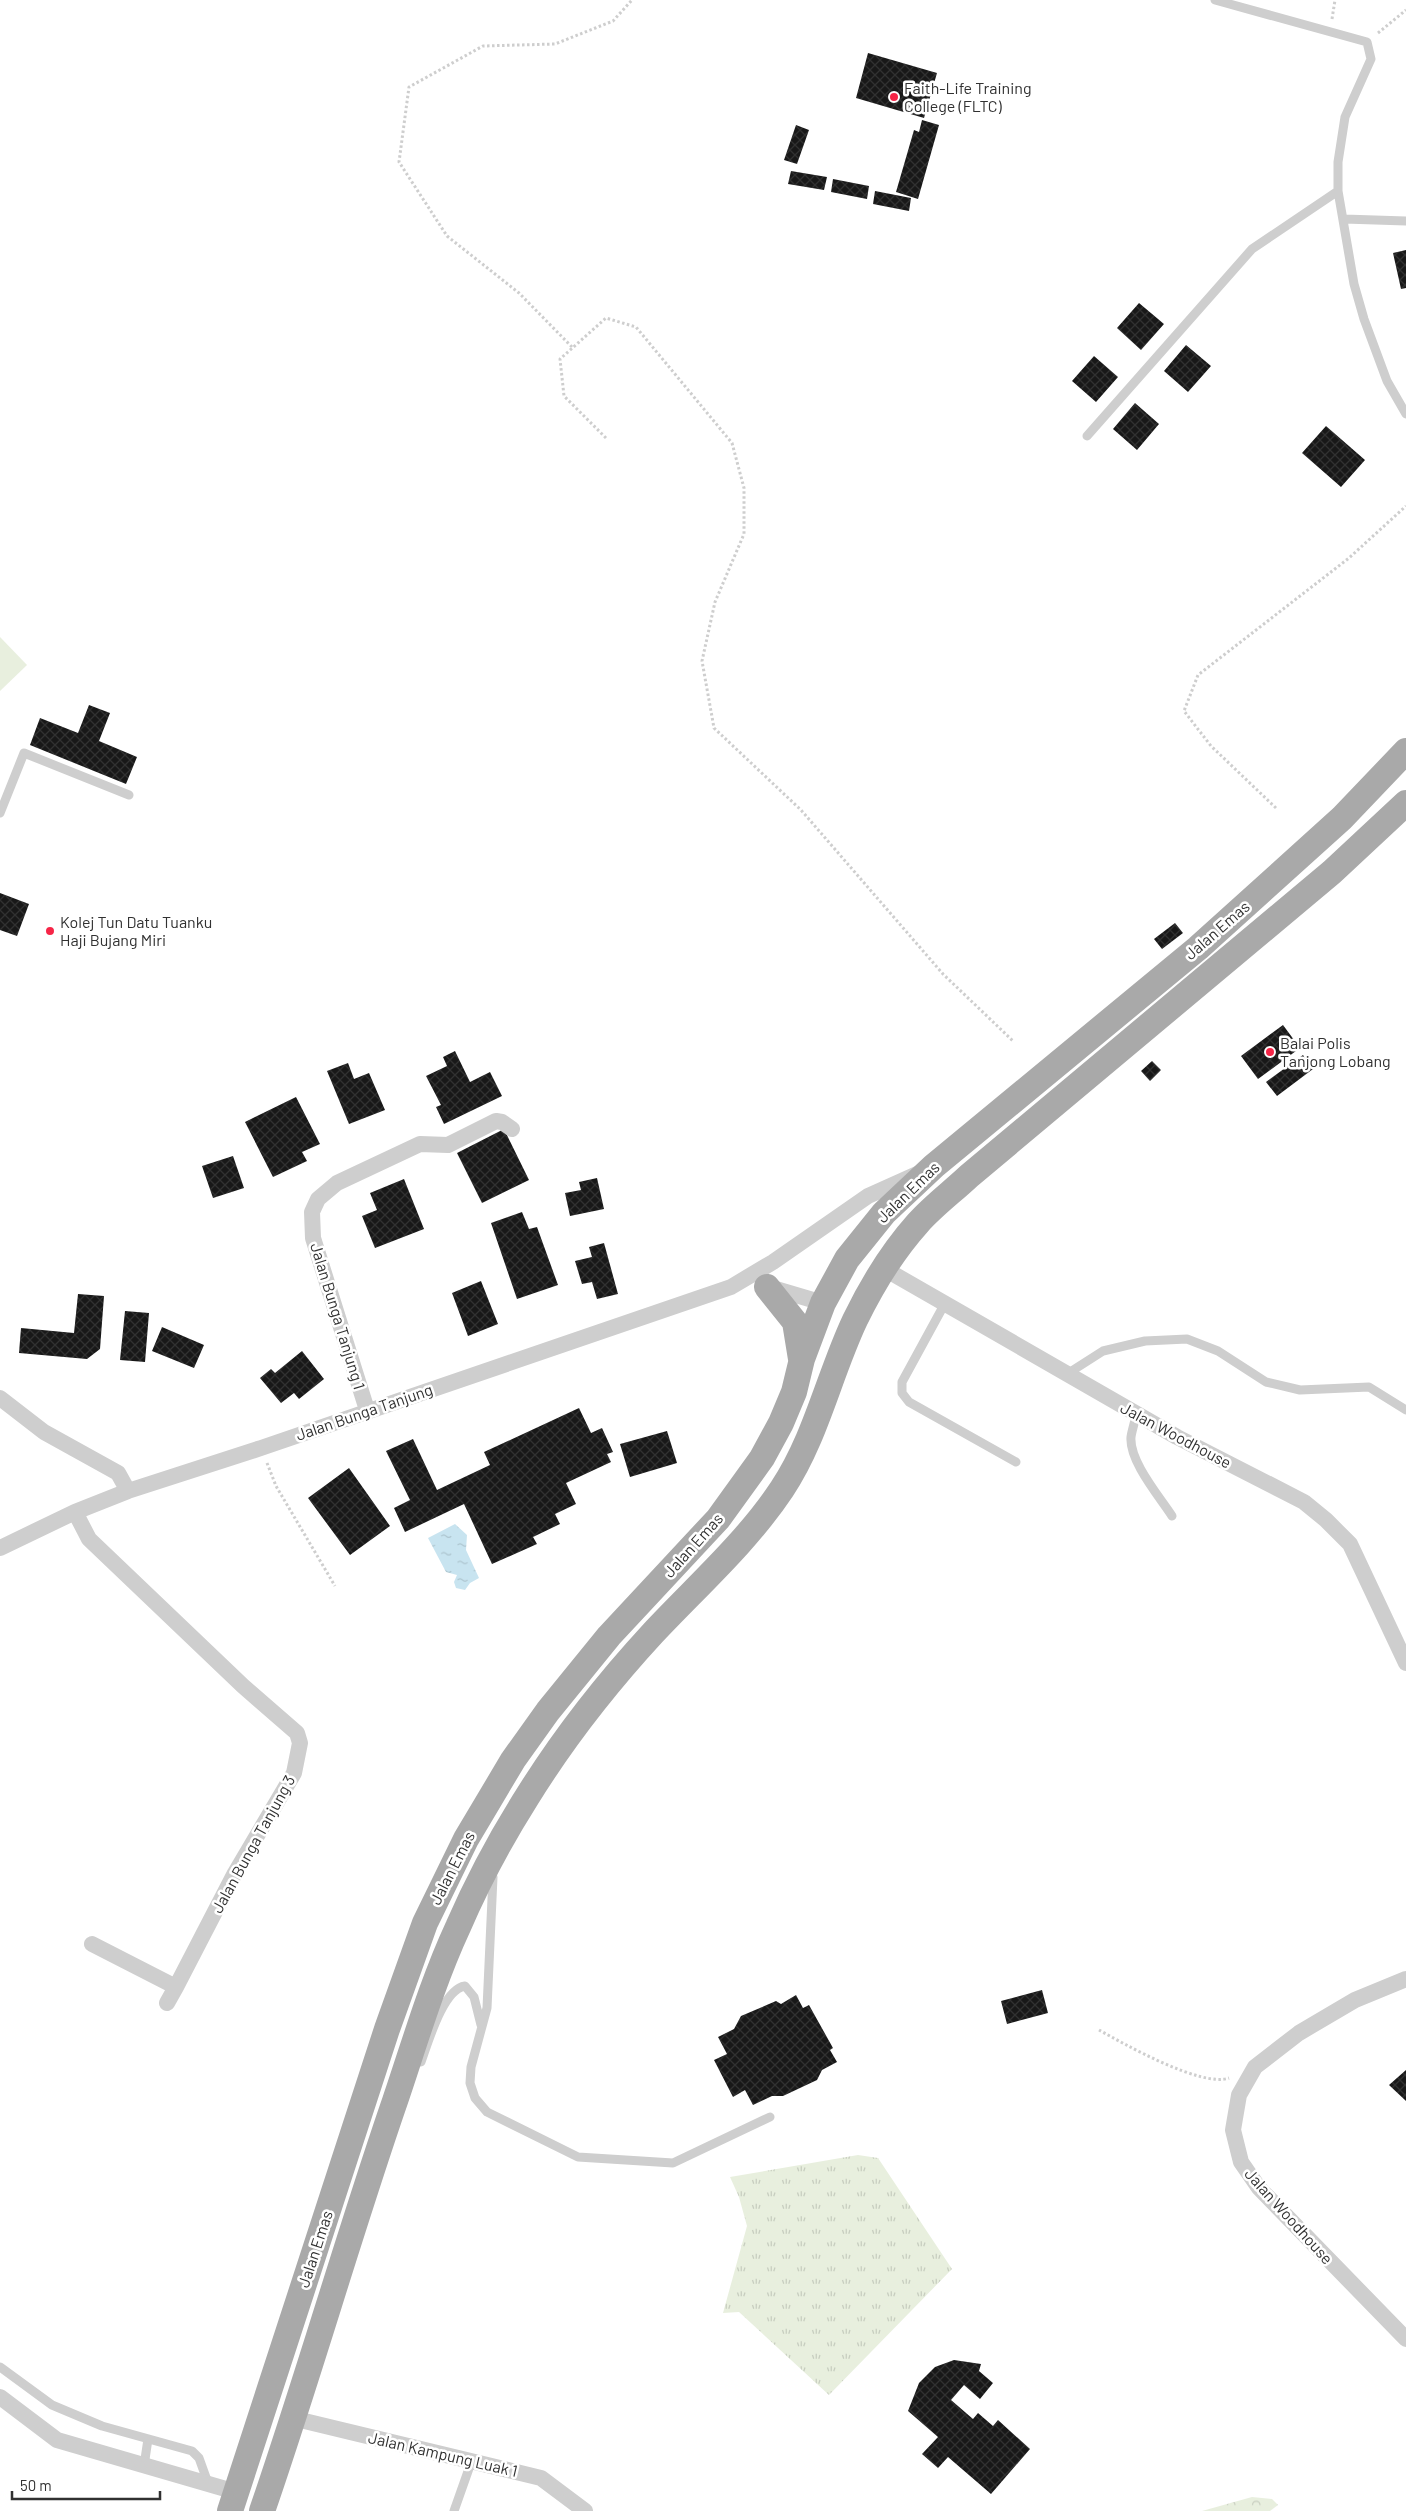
<svg xmlns="http://www.w3.org/2000/svg" width="1406" height="2511" viewBox="0 0 1406 2511" font-family="Barlow,sans-serif">
<style>
.grass{fill:url(#grass-tufts)}
.forest{fill:url(#forest-crowns)}
.pitch{fill:#e8efde}
.water{fill:url(#water-ripples)}
.building{fill:url(#building-cross-hatch)}
.lines{fill:none;stroke-linecap:round;stroke-linejoin:round}
.path{stroke:#cecece;stroke-width:3;stroke-dasharray:2.5 2.5;stroke-linecap:butt}
.lane{stroke:#cecece;stroke-width:9}
.street{stroke:#cecece;stroke-width:16}
.primary{stroke:#a9a9a9;stroke-width:26}
.poi-dot{fill:#f62547;stroke:#fff;stroke-width:2}
.labels{text-anchor:middle;stroke-width:5;stroke-linejoin:round;paint-order:stroke}
.poi-label{font-size:16px;fill:#313131;stroke:#fff;text-anchor:start}
.street-label{font-size:16px;fill:#313131;stroke:#fff}
</style>
<defs>
<pattern id="grass-tufts" width="24" height="20" patternUnits="userSpaceOnUse" patternTransform="scale(1.25)"><rect width="24" height="20" fill="#e8efde"/><path d="M3 7l-1-3M5 7V3M7 7l1-3M15 17l-1-3M17 17v-4M19 17l1-3" fill="none" stroke="#c7cdbf"/></pattern>
<pattern id="forest-crowns" width="20" height="18" patternUnits="userSpaceOnUse" patternTransform="scale(1.25)"><rect width="20" height="18" fill="#e8efde"/><path d="M2 6a3 3 0 1 1 6 0M12 15a3 3 0 1 1 6 0" fill="none" stroke="#c7cdbf"/></pattern>
<pattern id="water-ripples" width="26" height="14" patternUnits="userSpaceOnUse" patternTransform="scale(1.25)"><rect width="26" height="14" fill="#c8e4f0"/><path d="M2 4q2-2 4 0t4 0M15 11q2-2 4 0t4 0" fill="none" stroke="#acc4ce"/></pattern>
<pattern id="building-cross-hatch" width="8" height="8" patternUnits="userSpaceOnUse" patternTransform="scale(1.25)"><rect width="8" height="8" fill="#181818"/><path d="M0 0l8 8M0 8l8-8" fill="none" stroke="#313131"/></pattern>
</defs>
<rect width="100%" height="100%" fill="#fff"/>
<path class="grass" d="M858,2155L878,2158L952,2269L829,2395L739,2312L723,2313L747,2226L739,2197L730,2177Z"/>
<path class="forest" d="M1252,2497L1272,2499L1278,2505L1270,2511H1202Z"/>
<path class="pitch" d="M0,637L27,665L0,691Z"/>
<path class="water" d="M455,1524L467,1535L466,1550L479,1578L470,1583L465,1590L456,1588L454,1582L457,1575L446,1572L428,1538Z"/>
<path class="building" d="M868,53L937,73L924,118L856,98Z
M922,120L939,125L918,199L896,192L914,130L919,132Z
M796,125L809,130L797,164L784,160Z
M791,171L827,177L824,190L788,184Z
M833,179L869,186L867,199L831,192Z
M875,191L911,198L909,211L873,204Z
M1406,250V288L1401,289L1393,253Z
M1139,303L1164,324L1141,350L1117,328Z
M1186,345L1211,366L1188,392L1164,371Z
M1094,356L1118,377L1096,402L1072,381Z
M1135,403L1159,424L1137,450L1113,429Z
M1326,426L1365,460L1341,487L1302,453Z
M89,705L110,713L99,741L137,757L126,784L30,745L40,718L78,733Z
M0,893L29,904L17,936L0,930Z
M1175,923L1183,933L1162,949L1154,939Z
M1283,1025L1300,1048L1258,1079L1241,1056Z
M455,1051L470,1082L490,1072L502,1096L444,1124L436,1107L441,1105L426,1076L447,1066L443,1057Z
M1303,1055L1313,1069L1277,1096L1266,1082Z
M1152,1061L1161,1070L1150,1081L1141,1071Z
M348,1063L354,1079L369,1073L385,1110L349,1124L327,1071Z
M296,1097L320,1144L302,1152L307,1161L273,1177L245,1122Z
M504,1129L529,1180L482,1203L457,1153Z
M233,1156L244,1188L213,1198L202,1166Z
M597,1178L604,1209L570,1216L565,1193L581,1190L579,1182Z
M404,1179L424,1229L375,1248L362,1216L377,1210L370,1193Z
M522,1212L529,1229L537,1227L558,1285L517,1299L491,1223Z
M604,1243L618,1294L597,1299L592,1282L582,1284L575,1261L592,1257L589,1247Z
M481,1281L498,1324L468,1336L452,1293Z
M78,1294L104,1296L100,1349L87,1359L19,1353L21,1328L74,1333Z
M125,1311L149,1313L145,1362L120,1360Z
M162,1327L204,1345L194,1368L152,1351Z
M302,1351L324,1379L299,1399L294,1393L281,1403L260,1378L271,1369L275,1373Z
M579,1408L591,1433L602,1428L613,1452L607,1454L611,1462L566,1483L576,1504L555,1514L560,1524L533,1537L537,1544L492,1564L464,1504L405,1532L394,1508L410,1500L386,1451L413,1439L437,1490L490,1465L484,1452Z
M667,1431L677,1463L630,1477L620,1444Z
M349,1468L390,1526L350,1555L308,1498Z
M1042,1990L1048,2013L1007,2024L1001,2001Z
M796,1995L803,2008L809,2005L833,2048L830,2050L837,2062L822,2070L817,2080L783,2096H772L753,2105L745,2090L733,2097L714,2060L727,2054L718,2037L734,2029L741,2016L776,2001L781,2004Z
M1406,2070V2101L1389,2085Z
M954,2360L981,2364L979,2371L993,2383L980,2399L964,2385L951,2400L973,2419L978,2413L993,2426L998,2420L1030,2449L991,2494L948,2457L938,2468L922,2454L938,2437L908,2411L919,2383L935,2367Z"/>
<g class="lines">
<path class="path" d="M1332,19L1335,0
M1378,33L1406,10
M572,347L519,293L447,236L399,162L409,87L483,46L555,44L613,21L632,0
M606,438L564,396L560,359L606,318L636,327L732,443L744,488V534L715,602L702,661L714,728L801,810L943,974L1013,1041
M1276,808L1211,746L1184,711L1198,675L1349,558L1406,506
M267,1463L276,1486L335,1586
M1099,2030C1124,2044 1202,2088 1229,2078"/>
<path class="lane" d="M1215,0L1367,42L1371,59L1345,117L1338,162V191L1354,284L1364,319L1387,381L1406,414
M1344,219L1406,221
M1087,436L1252,249L1338,191
M0,813L24,753L129,795
M944,1305L902,1382V1393L909,1402L1016,1462
M1067,1374L1103,1351L1145,1341L1187,1339L1218,1351L1266,1382L1300,1390L1369,1387L1406,1410
M1136,1414C1135,1422 1132,1430 1131,1437C1129,1461 1159,1496 1172,1516
M493,1877L487,2008L471,2067L470,2083L475,2098L487,2112L578,2157L673,2163L770,2117
M421,2062C428,2043 443,1989 465,1986L474,1997L481,2025
M0,2367L52,2405L102,2426L192,2451L199,2458L208,2483
M144,2466L148,2439
M454,2511L472,2460"/>
<path class="street" d="M883,1268L1177,1437L1304,1502L1326,1520L1350,1544L1406,1663
M769,1287L823,1303
M0,1398L44,1432L118,1473L128,1491
M367,1410L313,1238L312,1212L318,1199L337,1183L420,1144L448,1145L496,1121L502,1122L512,1129
M75,1512L89,1539L243,1686L297,1733L300,1743L294,1773L235,1873L176,1987L92,1944
M0,1548L75,1512L128,1491L261,1448L731,1287L773,1262L868,1196L917,1174
M1406,1979L1355,2000L1299,2033L1255,2067L1239,2095L1233,2130L1241,2162L1259,2188L1406,2339
M167,2003L176,1987
M0,2397L57,2440L236,2492
M292,2418L541,2478L585,2511"/>
<path class="primary" d="M767,1287L795,1322L801,1359
M230,2511L387,2029L425,1923L466,1839L513,1760L548,1711L609,1636L718,1519L762,1458L781,1423L794,1392L802,1359L823,1303L847,1259L884,1213L934,1166L1198,948L1342,818L1406,751
M262,2511C309,2375 348,2237 395,2101C415,2042 432,1983 458,1927C477,1883 501,1838 527,1797C563,1739 606,1684 653,1633C697,1586 746,1543 782,1489C816,1438 829,1375 855,1320C872,1285 892,1252 918,1223C933,1206 952,1192 969,1176L1332,872L1406,803"/>
</g>
<g class="poi-dot">
<circle cx="894" cy="97" r="5"/>
<circle cx="50" cy="931" r="5"/>
<circle cx="1270" cy="1052" r="5"/>
</g>
<g class="labels">
<g class="poi-label">
<text x="904" y="94">Faith-Life Training<tspan x="904" dy="18">College (FLTC)</tspan></text>
<text x="60" y="928">Kolej Tun Datu Tuanku<tspan x="60" dy="18">Haji Bujang Miri</tspan></text>
<text x="1280" y="1049">Balai Polis<tspan x="1280" dy="18">Tanjong Lobang</tspan></text>
</g>
<g class="street-label">
<text transform="translate(1217 930) rotate(-41)" y="6">Jalan Emas</text>
<text transform="translate(908 1192) rotate(-44)" y="6">Jalan Emas</text>
<text transform="translate(338 1316) rotate(73)" y="6">Jalan Bunga Tanjung 1</text>
<text transform="translate(364 1412) rotate(-19)" y="6">Jalan Bunga Tanjung</text>
<text transform="translate(1176 1435) rotate(28)" y="6">Jalan Woodhouse</text>
<text transform="translate(693 1545) rotate(-48)" y="6">Jalan Emas</text>
<text transform="translate(253 1844) rotate(-61)" y="6">Jalan Bunga Tanjung 3</text>
<text transform="translate(452 1868) rotate(-63)" y="6">Jalan Emas</text>
<text transform="translate(1289 2216) rotate(48)" y="6">Jalan Woodhouse</text>
<text transform="translate(315 2249) rotate(-72)" y="6">Jalan Emas</text>
<text transform="translate(443 2454) rotate(13)" y="6">Jalan Kampung Luak 1</text>
</g>
</g>
<path d="M12 2491v8h148v-8" fill="none" stroke="#313131" stroke-width="2.5"/>
<text x="20" y="2491" font-size="15" fill="#313131" stroke="#ffffff" stroke-width="4" paint-order="stroke">50 m</text>
</svg>
